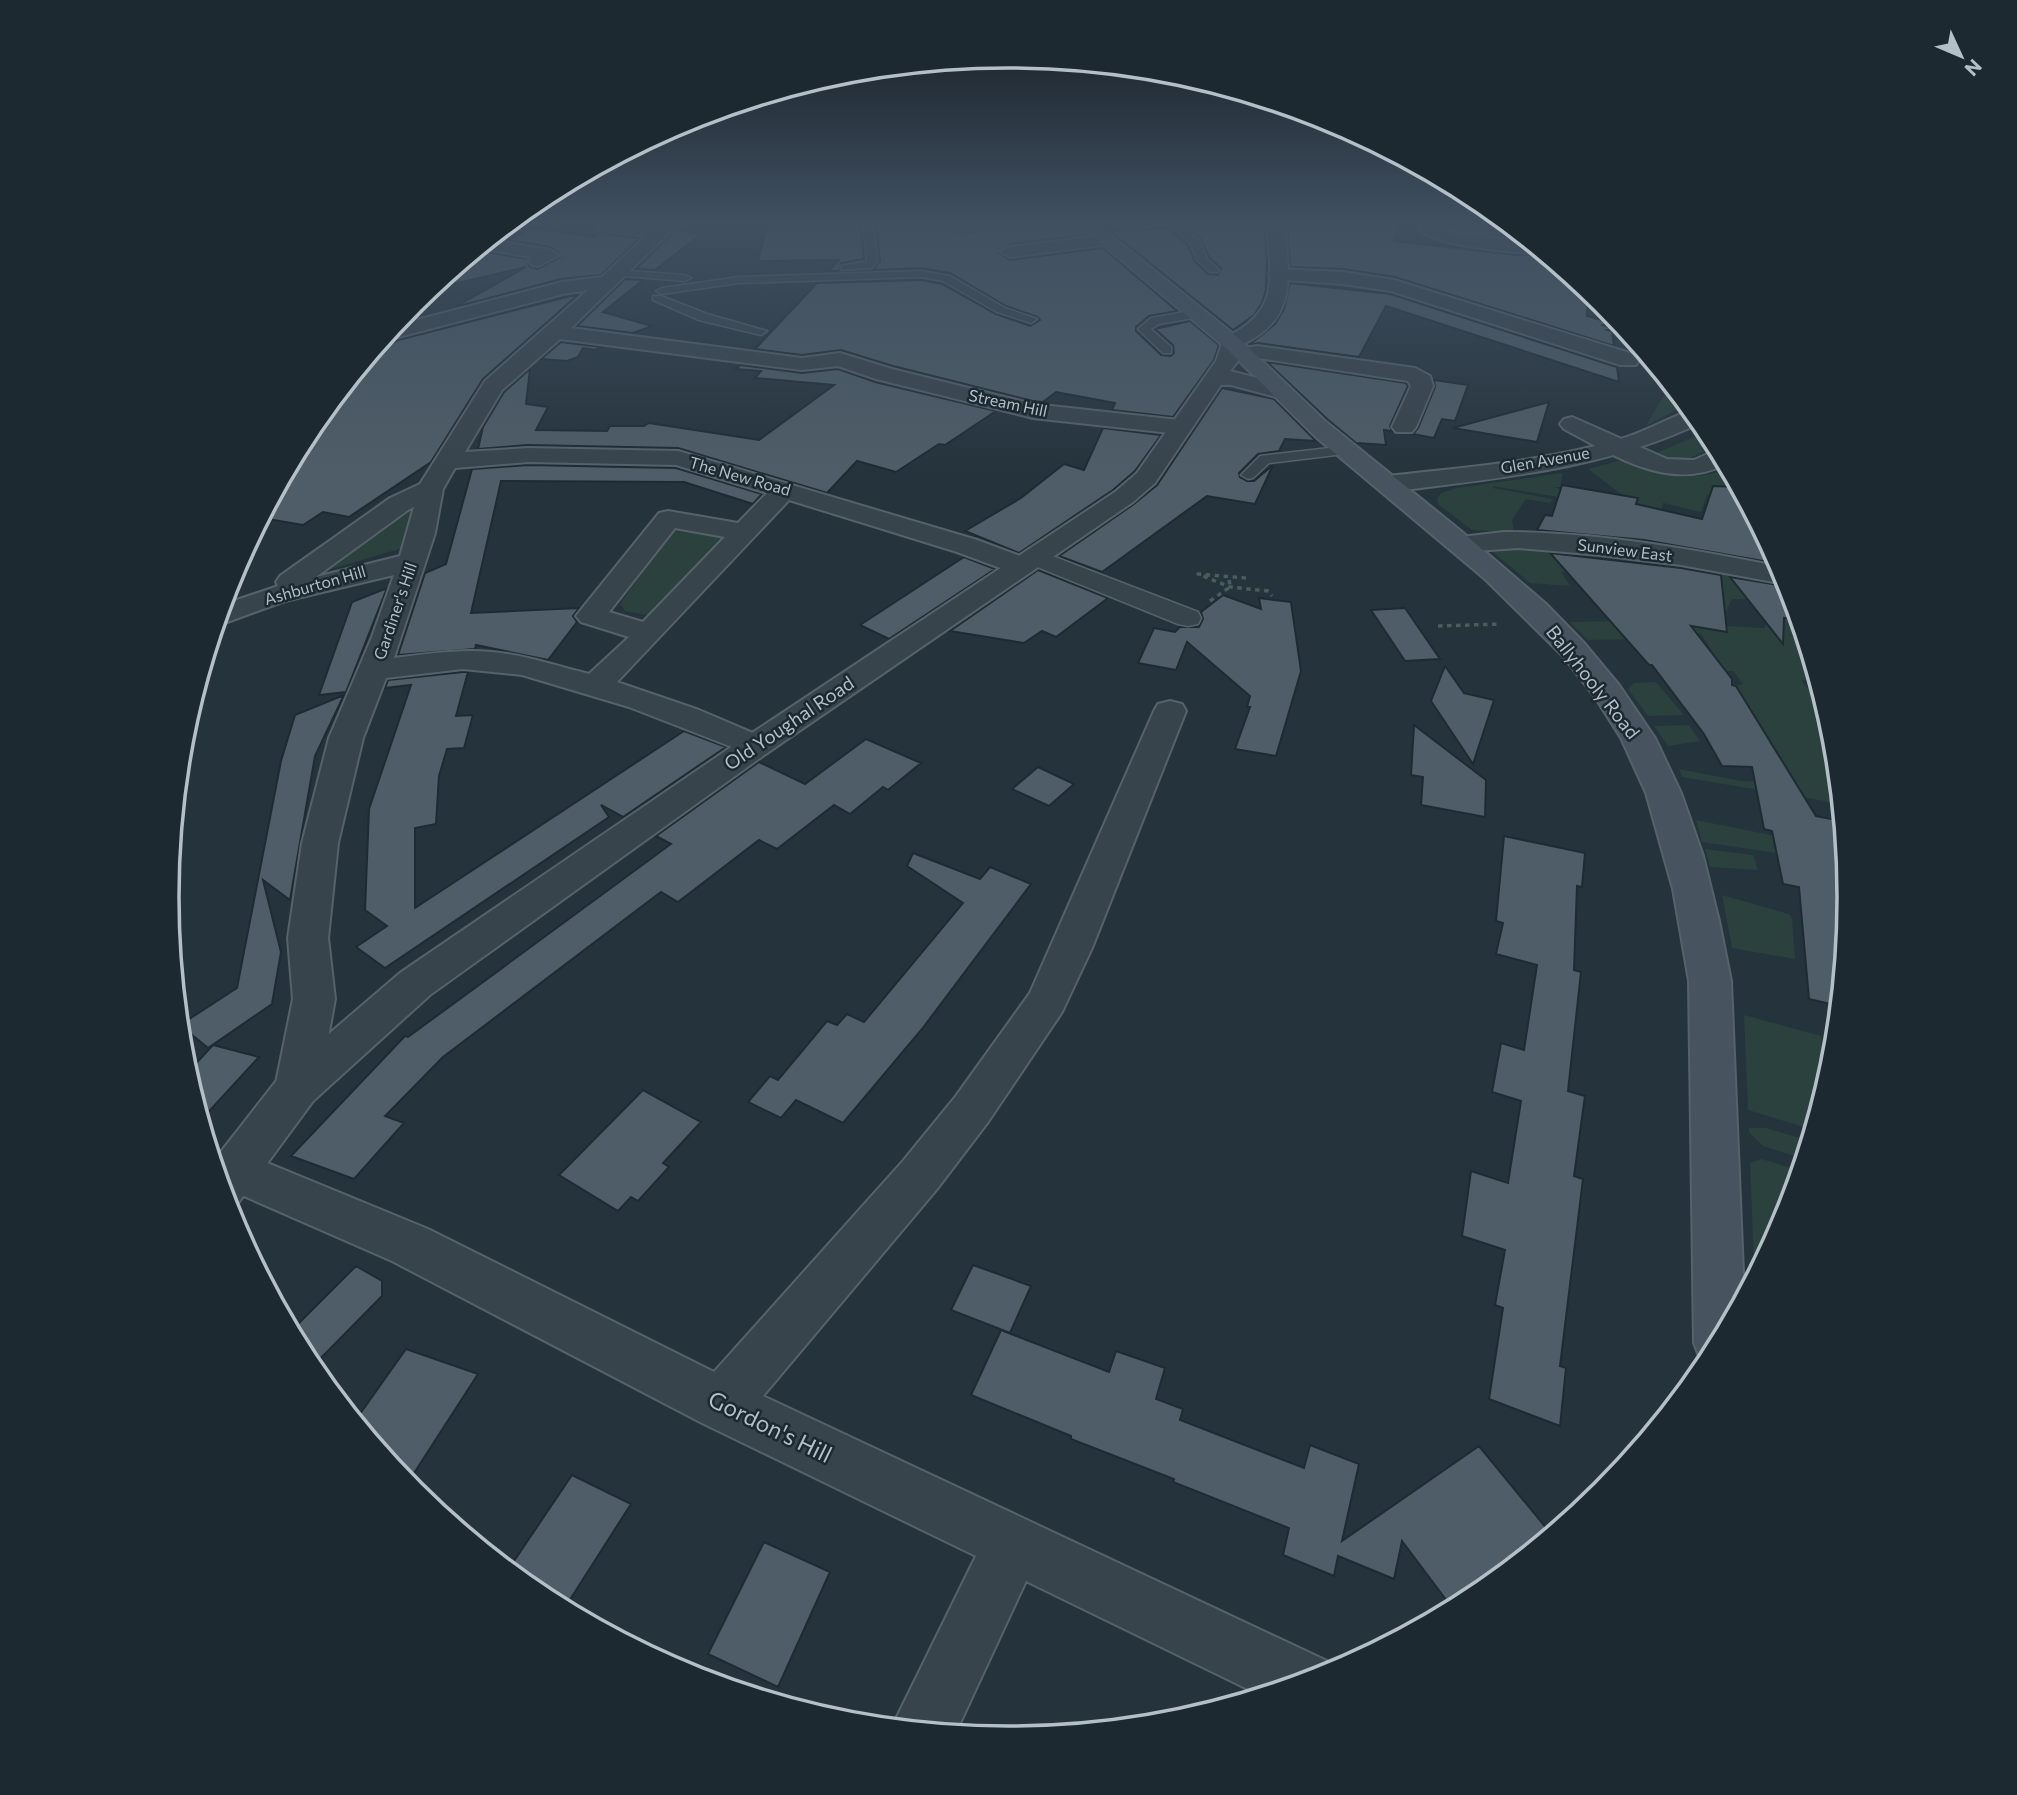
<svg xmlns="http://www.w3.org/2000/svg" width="2017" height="1795" viewBox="0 0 2017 1795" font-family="Commissioner,sans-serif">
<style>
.green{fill:#2a413e}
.building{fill:#4e5d67;stroke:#1f2b33;stroke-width:2}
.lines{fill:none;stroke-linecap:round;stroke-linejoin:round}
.service-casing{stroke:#56626a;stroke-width:3}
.pedestrian-casing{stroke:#56626a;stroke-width:3}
.minor-casing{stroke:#56626a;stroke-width:4}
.tertiary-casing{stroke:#56626a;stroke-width:4}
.secondary-casing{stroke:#56626a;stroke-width:4}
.path-far1{stroke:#485d5c;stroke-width:2;stroke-dasharray:2.5 2.5;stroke-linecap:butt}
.path{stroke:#485d5c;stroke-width:3.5;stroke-dasharray:4.5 4.5;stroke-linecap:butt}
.service{fill:#38444c;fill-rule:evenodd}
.pedestrian{fill:#38444c;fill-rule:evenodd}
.minor{fill:#38444c;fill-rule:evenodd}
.tertiary{fill:#38444c;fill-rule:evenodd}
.secondary{fill:#47545f;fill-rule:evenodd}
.labels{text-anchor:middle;stroke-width:5;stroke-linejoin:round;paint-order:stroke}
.far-street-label{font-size:16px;fill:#b4bfc8;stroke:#1d2931}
.street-label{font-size:19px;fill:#b4bfc8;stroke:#1d2931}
.near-street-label{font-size:23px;fill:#b4bfc8;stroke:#1d2931}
.rim{fill:none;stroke:#b4bfc8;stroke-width:3.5}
</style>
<rect width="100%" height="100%" fill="#25333c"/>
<path class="green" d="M1670,384L1687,404L1646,426Z
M1709,431L1716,445C1696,456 1678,467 1656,453Z
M1618,461C1662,461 1680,489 1728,468L1739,487H1734L1737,493L1742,494L1750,508L1741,506V502L1707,495L1701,512L1663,503L1660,513L1635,508L1638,498L1621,494L1588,469Z
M1562,473L1561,487H1554L1560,489L1558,497L1493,486V488L1553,499L1550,503L1526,499L1512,520L1514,533L1472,530L1438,504L1437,499L1441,493L1457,488Z
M418,503L403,548L321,572Z
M679,528L731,536L652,616L625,611L620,604L672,531Z
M1504,548L1556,550L1670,563L1678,587L1719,583V570L1756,577L1748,599H1732L1725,614L1726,626L1764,628L1767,623L1784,618L1800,621L1818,680H1801L1813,696L1823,697L1834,734L1841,807L1825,801L1682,777L1679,769L1741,781L1796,782L1757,725L1723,689L1743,684L1733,671H1725L1701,634L1668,632L1644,639L1588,640L1570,622L1618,621L1623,568L1561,572L1570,586L1530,583L1492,551Z
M1656,682L1684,715L1648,716L1628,689L1634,683Z
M1689,725L1700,741L1668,746L1654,726Z
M1696,820L1776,836L1783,854L1702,842Z
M1705,849L1753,855L1758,870L1710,867Z
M1722,895L1789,914L1792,919L1795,959L1732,948Z
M1744,1015L1821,1036L1825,1091L1813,1130L1748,1110Z
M1749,1128H1766L1810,1141L1804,1159L1763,1146L1749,1132Z
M1762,1159L1801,1171L1786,1220L1761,1265L1754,1263L1750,1163Z"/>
<path class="building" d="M860,221L864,259L841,263L839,271H828L839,260L758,261L768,223Z
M876,221H958L952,228L957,233H967L991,229L1000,221H1073L1087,235L1010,244L999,253L1010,260L1103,248L1177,311L1149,316L1136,327V331L1161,355L1171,356L1174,353L1173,345L1155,329L1190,321L1219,345L1214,360L1173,417L1112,410L1115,403L1056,392L1043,402L1033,401L893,366L841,350L802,355L755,349L817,283L921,280L942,284L996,314L1030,326L1040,320L1038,317L1006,306L950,273L921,268L873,270L880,261Z
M1226,221H1264L1267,259L1266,290L1262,303L1254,315L1233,330L1110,231L1168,228L1188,245L1195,262L1208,274L1218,275L1221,268L1209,257L1201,239L1192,231L1213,229Z
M1287,221H1402L1394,241L1517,255L1544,254L1570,275L1569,286L1588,290L1587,316L1609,322L1603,325L1612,328L1607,330L1612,331L1614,346L1395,277L1343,269L1290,267Z
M534,228L594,237L602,233L640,238L601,275L561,279L455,307L526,267L449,285L445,276L457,267L486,252L527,259L530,267L538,269L560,257V253L550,247L509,240Z
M675,230L702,234L655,270L636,269Z
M625,279L643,280L603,312L652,326L633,333L577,326Z
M1290,283L1390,294L1617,367L1619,382L1386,306L1359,357L1258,343L1249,345L1275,324L1284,309Z
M579,294L483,379L431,462L349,517L323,512L303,525L262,518L309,430L369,356L398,340Z
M561,342L601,347L595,350L583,348L578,357L567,361L541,359Z
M1267,362L1406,383L1408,386L1390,426L1392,431L1384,430L1386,445L1356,443L1327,419Z
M740,365L802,373L838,369L875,382L996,411L945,445L939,444L896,472L857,461L827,493L678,448L528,445L478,449L483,427L504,392L530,369L526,404L548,407L536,430L607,431L610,426H644L649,423L759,440L834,385L755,378L761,371L736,369Z
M1434,380L1468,385L1455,421L1442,419L1434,438L1413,434L1418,428L1435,387Z
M1222,388L1274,399L1316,441L1285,439L1279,451L1258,454L1239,473L1240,477L1247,481H1254L1273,465L1255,504L1207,496L1102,572L1059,556L1134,504L1157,485Z
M1549,402L1537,442L1453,428Z
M1103,428L1161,435L1135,471L1113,490L1019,553L965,531L1021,498L1064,464L1084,470Z
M528,465L676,468L762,494L753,504L684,482L501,481L471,613L579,608L573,616L577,622L548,660L476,645L475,649L398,655L425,573L446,564L472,469Z
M1562,485L1638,498L1636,504L1702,519L1713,486L1738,487L1780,564L1644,540L1537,530L1545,515L1552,516Z
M1550,553L1681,568L1721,575L1727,632L1691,626L1732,679V685L1736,686L1816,816L1842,821L1850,899L1839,1006L1809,999L1799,887L1783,884L1772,831L1764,829L1752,767L1722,766L1704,734L1652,665H1649Z
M964,557L995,569L889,639L860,625Z
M1038,570L1108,598L1056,637L1042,631L1024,643L950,631Z
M1730,577L1790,587L1793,598L1792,619L1784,618L1783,644Z
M387,588L346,692L319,695L352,602Z
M1223,595L1261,609L1259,598L1291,602L1301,671L1276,756L1235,749L1250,707H1247L1250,696L1187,642L1176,670L1138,663L1154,628L1175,632L1180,627H1199L1203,619L1201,612Z
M1405,608L1440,659L1405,661L1371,610Z
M1445,666L1464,693L1494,700L1473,764L1431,701Z
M463,672H468L456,716L473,715L464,748L447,749L439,776L436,824L415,828V908L684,731L726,747L623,817L601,805L609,817L385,968L356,947L387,926L365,910L369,809L411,685L385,688L388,680Z
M344,695L315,756L290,900L263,880L281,952L272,1004L208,1048L180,1025L237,988L281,761L295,715Z
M1414,725L1486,780L1485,817L1421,805L1423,777L1411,775Z
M866,739L921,763L888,790L883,787L850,814L834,805L777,849L759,840L678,902L661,892L443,1057L385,1116L404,1123L354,1179L291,1156L405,1036L408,1037L671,844L656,836L759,762L805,784Z
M1038,767L1074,784L1049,806L1012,789Z
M1504,836L1585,853L1582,887L1577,886L1574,970L1581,972L1568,1091L1585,1096L1574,1176L1583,1179L1560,1366L1566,1368L1560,1426L1489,1399L1503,1308L1495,1305L1505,1250L1462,1236L1471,1171L1508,1183L1521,1101L1492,1092L1501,1043L1524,1050L1537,965L1496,954L1503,923L1496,921Z
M913,853L980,879L990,867L1031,884L922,1029L843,1123L796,1100L781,1118L748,1102L770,1076L778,1080L827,1021L837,1025L847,1014L864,1022L963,903L907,866Z
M213,1045L259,1057L201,1120L187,1073Z
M643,1090L701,1122L663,1163L669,1167L638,1201L631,1197L618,1211L559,1175Z
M973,1265L1031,1286L1010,1333L951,1310Z
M356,1266L382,1281V1296L311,1368L291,1331Z
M1001,1330L1109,1372L1116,1351L1165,1368L1156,1399L1183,1409L1180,1420L1304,1468L1310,1445L1359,1464L1342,1541L1479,1446L1552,1535L1476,1597L1453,1609L1402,1541L1394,1579L1338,1556L1334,1576L1283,1555L1289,1528L1173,1482L1174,1479L1071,1439V1436L971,1395Z
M406,1349L478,1374L407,1484L355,1421Z
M572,1475L631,1504L564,1609L541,1597L508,1570Z
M764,1542L830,1572L778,1687L708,1654Z"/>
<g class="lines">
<g class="service-casing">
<path id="service" d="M863,221H873L877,261L872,268L841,270V266L867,261Z
M1165,221H1176L1199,240L1207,259L1219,270L1218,272H1210L1197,260L1190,243Z
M615,270L685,275L691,278L685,281L611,275L609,273Z
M921,271L950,276L1005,308L1037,319L1031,323L997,312L943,281L921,277L739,283L662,294L656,291L662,288L739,277Z
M653,296H661L707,314L767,331L761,335L699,320L653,300Z
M1195,310L1201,314L1199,317L1159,324L1151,329L1171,347V353H1163L1138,329L1151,318Z
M1347,446L1352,447L1354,450L1352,453L1269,463L1253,478L1248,479L1241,475L1260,456Z"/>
</g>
<g class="pedestrian-casing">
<path id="pedestrian" d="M1034,549L1198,612L1201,618L1198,624L1188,626L1178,624L1025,562L1021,557L1025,552Z"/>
</g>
<g class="minor-casing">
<path id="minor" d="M606,221L656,226L662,221H681L571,328L802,358L840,353L892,369L1033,404L1179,420L1187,422L1191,427L1187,432L1179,434L1033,418L876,379L838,366L802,370L560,339L502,390L465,452L528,448L678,451L977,540L1031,560L1035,566L1031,572L1021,574L1011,572L957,552L789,500L617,682L699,710L767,739L772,746L767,753L755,756L629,707L522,675L463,669L386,678L363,738L338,843L328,938L335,999L319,1088L313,1101L297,1106L281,1101L275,1088L293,999L288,938L302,843L329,738L372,637L394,575L285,601L219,625L216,624L222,605L278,586L276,582L280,576L390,498L420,484L485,381L588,290L563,294L395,338L383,339L394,326L562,282L602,277L646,236L600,230L597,226ZM528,462L676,465L767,493L738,523L668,511L659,513L576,616L581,622L629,637L589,674C557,666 525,655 492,652C459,649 427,654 394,658L435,533L443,489L455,468ZM414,507L400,556L316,577L408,510ZM675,528L725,537L643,622L609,612Z
M963,221H998C990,229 968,232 957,230L954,226Z
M1115,221H1161C1151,229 1129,229 1116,227Z
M1168,221H1224C1213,231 1179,231 1168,221Z
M1423,221H1477L1508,224L1520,234L1439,229L1450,233L1530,242L1542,252C1524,256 1433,244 1421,231Z
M1105,235L1114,240L1111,244L1010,257L1001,252L1010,247Z
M490,240L550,250L559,255L538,266L532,265L529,261L531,257L480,248Z
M1278,269L1343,272L1394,280L1636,355L1639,360L1636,365H1620L1391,291L1343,284L1271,279L1269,275L1271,271Z
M1258,346L1415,368L1430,376L1433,386L1416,427L1412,432H1396L1392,427L1411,386L1408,381L1258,358L1234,359L1231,354L1234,349Z
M1572,417L1667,459L1694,460L1719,449L1726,464C1670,493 1613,455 1564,429L1560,424L1564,419Z
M1504,532C1597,532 1691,549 1782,567L1789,585L1681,565L1601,555L1518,548L1462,552L1452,550L1448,544L1452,538Z
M1170,701L1182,704L1186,711L1092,948L1062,1012L988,1122L937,1189L763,1396L1327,1661L1333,1674L1330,1675L1262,1696L1026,1581L955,1734L892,1727L976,1556L702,1423L392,1261L221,1186L215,1166L219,1157L236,1151L253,1157L428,1229L714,1372L903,1161L956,1096L1030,993L1154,711L1158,704Z"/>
</g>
<g class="tertiary-casing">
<path id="tertiary" d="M1266,221H1284C1289,275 1299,319 1241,345L1238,361L1230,371L1288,386L1291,391L1288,396L1280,398L1231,385H1221L1155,483L1133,502L767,753L430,995L313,1101L238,1203L227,1206L213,1162L281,1075L400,973L743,739L1115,492L1137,473L1216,361L1224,338C1282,312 1271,276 1266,221Z
M1692,410L1702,422C1604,470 1495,478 1388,492L1379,489L1375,484L1379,479L1388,476C1464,467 1543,462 1617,440C1643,433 1666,419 1692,410Z"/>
</g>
<g class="secondary-casing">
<path id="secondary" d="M1075,221H1093L1237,337L1325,421L1462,532L1546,604L1584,643L1619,685L1655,738L1681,793L1703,856L1719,921L1731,981L1744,1297L1709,1364L1701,1361L1694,1343L1689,981L1673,889L1646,793L1621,738L1595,697L1563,656L1485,579L1317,438L1227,349Z"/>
</g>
<path class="path-far1" d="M1302,227L1405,237
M1562,274L1563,269"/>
<path class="path" d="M1246,578L1198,574L1230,587L1268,591L1272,596
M1210,601L1230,587L1229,578
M1438,626L1501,624"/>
<use href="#service" class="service"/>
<use href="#pedestrian" class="pedestrian"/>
<use href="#minor" class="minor"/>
<use href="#tertiary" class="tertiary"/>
<use href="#secondary" class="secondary"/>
</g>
<linearGradient id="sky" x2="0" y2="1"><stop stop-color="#141c21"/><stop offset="0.47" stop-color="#405061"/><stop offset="1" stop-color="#405061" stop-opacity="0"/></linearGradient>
<rect width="2017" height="472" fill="url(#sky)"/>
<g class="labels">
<g class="far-street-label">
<text transform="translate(1008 403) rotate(12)" y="6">Stream Hill</text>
<text transform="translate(1545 460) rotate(-10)" y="6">Glen Avenue</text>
<text transform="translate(740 476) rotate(16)" y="6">The New Road</text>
<text transform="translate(1625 550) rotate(7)" y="6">Sunview East</text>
<text transform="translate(315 585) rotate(-16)" y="6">Ashburton Hill</text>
<text transform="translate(395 611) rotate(-71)" y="6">Gardiner's Hill</text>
</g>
<g class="street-label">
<text transform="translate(1593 682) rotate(52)" y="7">Ballyhooly Road</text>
<text transform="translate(789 723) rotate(-34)" y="7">Old Youghal Road</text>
</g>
<g class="near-street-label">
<text transform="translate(770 1427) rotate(26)" y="8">Gordon's Hill</text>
</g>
</g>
<path d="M0 0H2017V1795H0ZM179 897a829 829 0 1 1 1658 0a829 829 0 1 1-1658 0Z" fill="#1d2931" fill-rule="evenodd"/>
<path class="rim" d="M179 897a829 829 0 1 1 1658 0a829 829 0 1 1-1658 0Z"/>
<g transform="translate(1961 56) rotate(134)" stroke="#1d2931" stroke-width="5" paint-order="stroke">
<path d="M0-5L12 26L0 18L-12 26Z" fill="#b4bfc8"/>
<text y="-10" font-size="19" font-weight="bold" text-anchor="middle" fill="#b4bfc8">N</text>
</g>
</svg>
